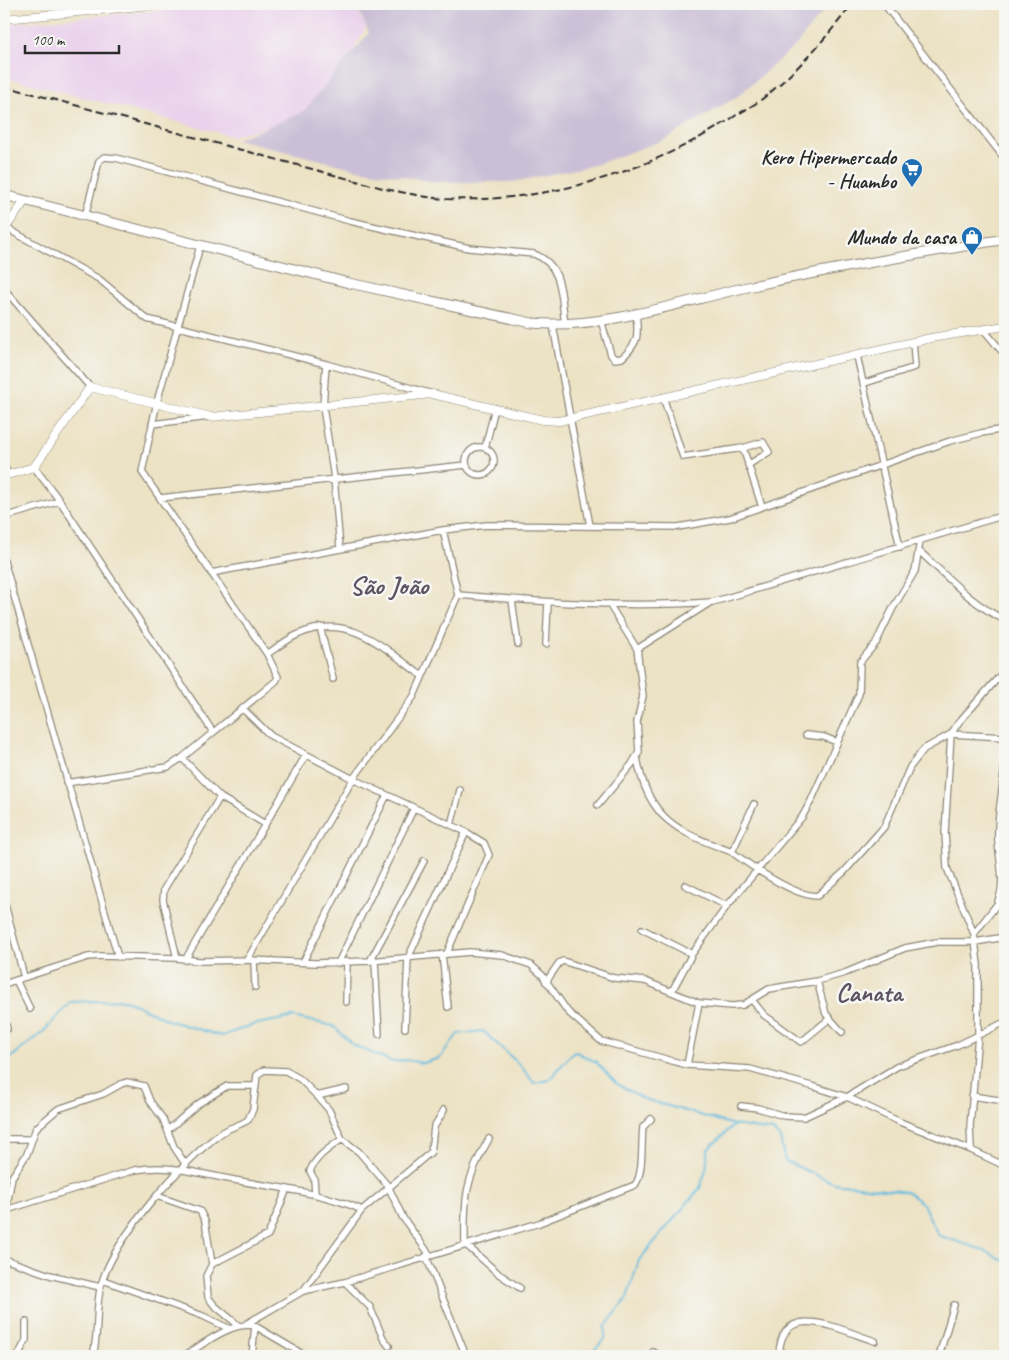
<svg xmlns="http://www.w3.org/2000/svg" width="1009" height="1360" viewBox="0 0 1009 1360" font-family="Caveat,sans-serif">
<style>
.built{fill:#ead1ec}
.industrial{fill:#cabfd6}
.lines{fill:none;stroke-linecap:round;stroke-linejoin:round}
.stream{stroke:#5fb9dd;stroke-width:2}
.street-casing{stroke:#8c8678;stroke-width:8}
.secondary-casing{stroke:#8c8678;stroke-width:9}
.primary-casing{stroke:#8c8678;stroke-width:11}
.street{stroke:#fff;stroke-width:5.5}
.secondary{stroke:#fff;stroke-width:8}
.primary{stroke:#fff;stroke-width:9}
.rail{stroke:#2b2b2b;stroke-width:2;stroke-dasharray:8 4;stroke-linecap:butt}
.labels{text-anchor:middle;stroke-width:5;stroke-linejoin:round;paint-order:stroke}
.poi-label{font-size:21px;font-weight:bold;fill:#2b2b2b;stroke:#f6f6f2;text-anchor:end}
.district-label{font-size:26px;font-weight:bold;fill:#5d5362;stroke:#f6f6f2}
</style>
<rect width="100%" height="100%" fill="#f6f6f2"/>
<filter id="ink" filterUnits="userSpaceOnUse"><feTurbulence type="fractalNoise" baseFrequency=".02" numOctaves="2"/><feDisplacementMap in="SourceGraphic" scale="10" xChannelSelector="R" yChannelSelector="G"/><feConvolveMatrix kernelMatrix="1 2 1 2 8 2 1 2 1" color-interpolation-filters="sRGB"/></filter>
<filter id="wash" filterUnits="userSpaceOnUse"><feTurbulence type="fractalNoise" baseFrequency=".0096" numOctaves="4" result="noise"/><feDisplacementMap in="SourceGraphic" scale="20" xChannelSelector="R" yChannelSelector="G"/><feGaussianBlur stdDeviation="1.12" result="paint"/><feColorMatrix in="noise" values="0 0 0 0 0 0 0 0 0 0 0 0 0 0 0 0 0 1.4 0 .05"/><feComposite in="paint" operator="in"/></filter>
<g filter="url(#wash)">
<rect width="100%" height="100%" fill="#ece2c4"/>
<path class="built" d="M233,4H355L366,27L341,74L302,117L232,136L4,77V24Z"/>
<path class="industrial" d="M356,4H829L796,45L737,97L664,140L595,165L513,182H438L357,169L236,139L302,113L369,33Z"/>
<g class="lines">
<path class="stream" d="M4,1063L42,1033L71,1002L126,1000L170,1021L222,1036L252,1025L293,1017L333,1026L353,1045L393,1062L406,1060L423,1063L440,1058L458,1034L483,1031L520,1065L534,1083L549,1080L574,1051L596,1062L617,1084L644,1099L734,1125L773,1131L780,1138L785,1161L834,1183L907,1192L923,1204L938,1235C961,1244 986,1248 1005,1262
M591,1356L592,1352L605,1339V1327L627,1298L639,1260L700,1188L706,1170L708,1149L734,1125"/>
</g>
</g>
<g filter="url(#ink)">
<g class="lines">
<g class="street-casing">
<path id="street" d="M884,4L1005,159
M85,217L99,161L104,157L116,158L350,221L469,248L534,254C564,265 561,298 565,325
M6,228L99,279L147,319L326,364L429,393
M4,289L90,387
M601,320L611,355L615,359L622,358C640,341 638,336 636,312
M553,325L590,526
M983,329L1005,355
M857,356L900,547
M326,364L323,407L334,478L340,548
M865,383L915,367L913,342
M663,397L683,457L743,448L762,507
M152,424L209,417
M466 461a14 14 0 1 1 28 0a14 14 0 1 1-28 0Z
M485,448L495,408
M743,448L763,442L769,452L748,465
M4,466L8,474
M34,467L60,501L213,732
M160,498L466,465
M4,517L60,501
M919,551C947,576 971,604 1005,620
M4,561L118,957
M211,573L443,530L487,525L678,527L730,518L950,441L981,433L1005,429
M458,595C543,602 628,608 713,602L1005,515
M512,600L518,644
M320,627L333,679
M546,644L548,602
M637,649L711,602
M267,654C277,648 286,640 297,635C348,611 383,647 422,676
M1005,670L959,722L951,734L945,833L947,868L974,934L978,964V1035L970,1126L971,1150L1005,1166
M243,709L271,736L353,779L466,832L484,843L489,855L447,953
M806,735L824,737L837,742
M637,757C647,819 678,832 732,852
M66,783L168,767L182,758L276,681L278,677L267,654L142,472L157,402L200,246
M220,797L265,824
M754,804L732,852C751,866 794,896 817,896L844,872L884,827L910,767L924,749L951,734L1004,737C1009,770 996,808 998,841C999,861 1006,882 998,901
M598,805L632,764L639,752L637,722L643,696L637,649L609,604
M451,825L460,790
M685,885L727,906
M4,901L24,977
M642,929L692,954
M974,934L1005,894
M442,954L448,1007
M177,958L163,900L164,889L220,797L182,758
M185,960L306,755
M247,960L353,779L414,696L458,595L443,530
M254,960L255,987
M370,961L424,861
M375,961L379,1034
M303,962L387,795
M338,963L414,808
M16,980L30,1009
M817,981L826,1014L842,1032
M546,982L559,963L563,961L614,978L645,981L699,1003L732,1006L743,1005L769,989L817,981L845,973L905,948L937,942H975L1005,937
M4,984L88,957L100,956L177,958L199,961L247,960L316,963L370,961L470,952L502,955L531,965L542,975L568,1012L601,1041L687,1065L750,1069L815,1087L847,1097L900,1122L971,1150
M672,991L692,954L727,906L802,817L811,801L859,694L860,662L876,643L893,608L915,571L920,541
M752,1000L764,1015L801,1042L829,1019
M346,1002L347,961
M4,1018L7,1029
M405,1028L408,958L466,832
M687,1065L699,1003
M317,1096L346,1089
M972,1096L1005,1101
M741,1106L758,1108L784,1116L804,1117L847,1097L898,1066L958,1045L1005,1022
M169,1129L198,1104L227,1086H256
M4,1139H31
M489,1139C465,1179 464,1199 465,1244L499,1274L520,1288
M315,1193L314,1179L310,1171C316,1156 330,1148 342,1139
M157,1196L200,1211L205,1221L212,1264
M6,1210L12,1177L27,1154L36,1128L58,1109L103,1094L121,1084L127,1082L144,1086L150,1101L163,1119L174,1147L186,1165
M4,1214L6,1210L135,1170C170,1164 195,1173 229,1179C275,1188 320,1191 362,1210
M426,1256L466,1356
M4,1259L50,1275L100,1287
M103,1280L203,1316L230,1329
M345,1282L370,1307L383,1338L389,1346
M303,1291L362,1210L431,1152L434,1127L444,1110
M246,1324L303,1291L345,1282L539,1223L635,1185C644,1173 641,1142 643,1127L651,1119
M238,1325L214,1305L208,1297L206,1276L212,1264L268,1235L287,1189
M653,1352L660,1356
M18,1356L26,1340V1322
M93,1356C99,1333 95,1307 101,1285C114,1238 182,1162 220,1134C229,1127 239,1126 248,1120L253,1109L257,1075L264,1070L286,1071L300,1079L317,1096L329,1110L342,1139L359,1152L388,1186L403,1218L430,1255
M184,1356C204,1344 231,1321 255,1326L306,1356
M252,1356L255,1326
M779,1356C780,1297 842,1331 875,1341
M939,1356L954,1305"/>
</g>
<g class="secondary-casing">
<path id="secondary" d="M4,19L162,4
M4,230L25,201
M4,476L34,467L90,387L211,417L432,394L543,420L559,421L931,338L1005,326"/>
</g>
<g class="primary-casing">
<path id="primary" d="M4,195L349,283L532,323C602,330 683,301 752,286C836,267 920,254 1005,239"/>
</g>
<use href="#street" class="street"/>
<use href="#secondary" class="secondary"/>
<use href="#primary" class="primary"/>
<path class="rail" d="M4,86L390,190C408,193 427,198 446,199C547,203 648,173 732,118C744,110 757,104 767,95C799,69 828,36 852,4"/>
</g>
</g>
<defs>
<g id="supermarket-pin" transform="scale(1.125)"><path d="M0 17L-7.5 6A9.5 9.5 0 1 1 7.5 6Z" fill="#1f6fb2" stroke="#f6f6f2"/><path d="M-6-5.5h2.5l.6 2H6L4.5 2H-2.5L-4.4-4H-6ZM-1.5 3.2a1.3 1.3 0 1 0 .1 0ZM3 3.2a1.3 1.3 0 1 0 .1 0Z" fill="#fff"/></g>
<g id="shop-pin" transform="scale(1.125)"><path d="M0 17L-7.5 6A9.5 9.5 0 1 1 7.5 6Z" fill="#1f6fb2" stroke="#f6f6f2"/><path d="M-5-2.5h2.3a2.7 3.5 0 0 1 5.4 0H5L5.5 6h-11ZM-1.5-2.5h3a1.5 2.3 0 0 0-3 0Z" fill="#fff"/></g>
</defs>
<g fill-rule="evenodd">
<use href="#supermarket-pin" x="912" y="169"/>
<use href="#shop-pin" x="972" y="237"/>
</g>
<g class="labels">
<g class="poi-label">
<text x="896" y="164">Kero Hipermercado<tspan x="896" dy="24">- Huambo</tspan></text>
<text x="956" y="244">Mundo da casa</text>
</g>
<g class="district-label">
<text x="389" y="594">São João</text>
<text x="869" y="1001">Canata</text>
</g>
</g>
<rect width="1009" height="1360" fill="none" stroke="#f6f6f2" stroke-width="20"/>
<path d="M25 45v8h94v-8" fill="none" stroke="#2b2b2b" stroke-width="2.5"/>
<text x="32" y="45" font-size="15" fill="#2b2b2b" stroke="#f6f6f2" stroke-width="4" paint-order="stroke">100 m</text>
</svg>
